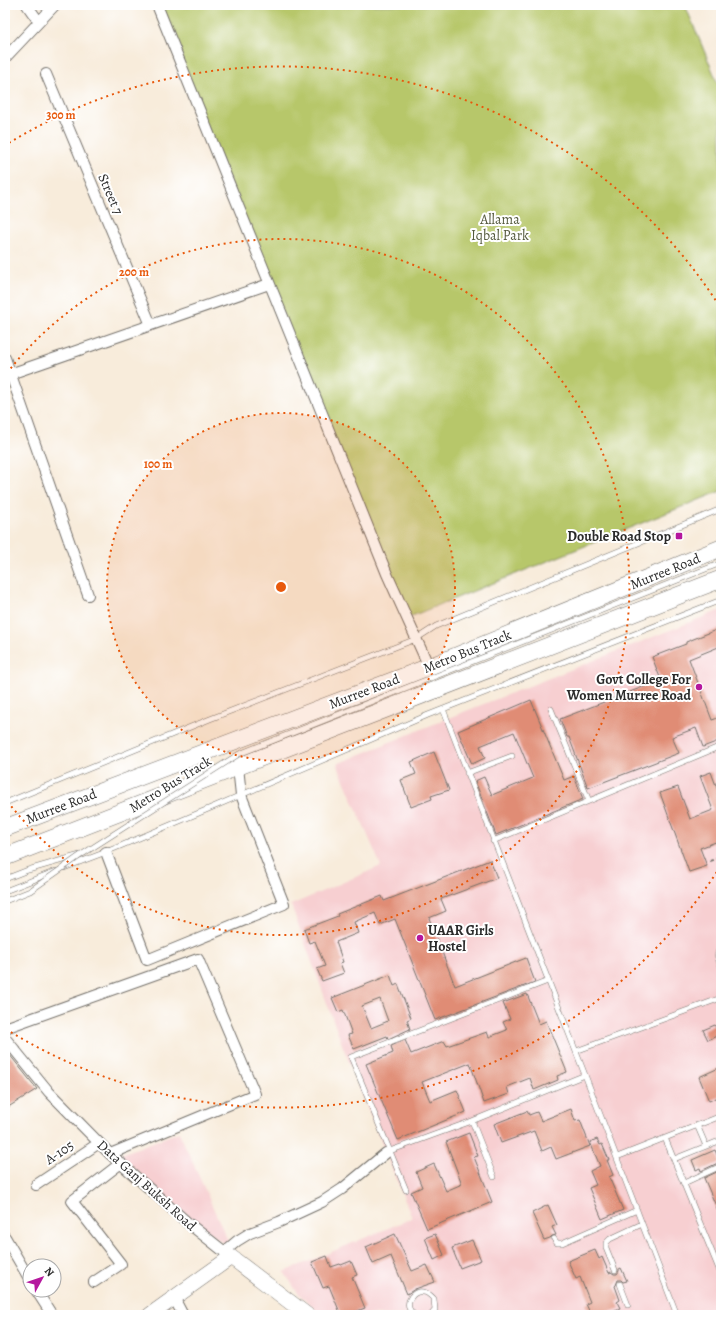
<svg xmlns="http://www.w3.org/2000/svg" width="726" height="1320" viewBox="0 0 726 1320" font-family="Alegreya,serif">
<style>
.built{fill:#f7cfd1}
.green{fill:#b7c76a;stroke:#71794a}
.building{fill:#e08c75;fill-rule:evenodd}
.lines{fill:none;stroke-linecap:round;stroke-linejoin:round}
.lane-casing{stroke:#736f69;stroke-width:6}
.street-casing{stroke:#736f69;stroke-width:12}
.secondary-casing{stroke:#736f69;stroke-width:16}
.primary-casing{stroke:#736f69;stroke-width:18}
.path{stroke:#736f69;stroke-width:2;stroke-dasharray:3 3;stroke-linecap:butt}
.lane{stroke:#fff;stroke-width:5}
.street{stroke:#fff;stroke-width:10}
.secondary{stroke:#fff;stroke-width:15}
.primary{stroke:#fff;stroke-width:17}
.lane-bridge-casing{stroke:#736f69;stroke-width:6;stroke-linecap:butt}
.lane-bridge{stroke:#fff;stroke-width:5}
.ring{fill:none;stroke:#e8590c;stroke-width:2;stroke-dasharray:2 4}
.poi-dot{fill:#b5179e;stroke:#fff;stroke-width:1.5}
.labels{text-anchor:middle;stroke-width:4;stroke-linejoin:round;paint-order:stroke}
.street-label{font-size:14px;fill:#2b2b2b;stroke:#fff}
.park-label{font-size:14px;fill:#555a3e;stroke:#fff}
.poi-label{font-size:14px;font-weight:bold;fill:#2b2b2b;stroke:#fff;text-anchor:end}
.centre{fill:#e8590c;stroke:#fff;stroke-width:2}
.ring-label{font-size:12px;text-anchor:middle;font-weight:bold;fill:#e8590c;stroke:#fff;stroke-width:4;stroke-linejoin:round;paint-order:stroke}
</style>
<rect width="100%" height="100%" fill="#fff"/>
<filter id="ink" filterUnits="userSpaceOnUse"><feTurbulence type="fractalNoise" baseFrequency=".025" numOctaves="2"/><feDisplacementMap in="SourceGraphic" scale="8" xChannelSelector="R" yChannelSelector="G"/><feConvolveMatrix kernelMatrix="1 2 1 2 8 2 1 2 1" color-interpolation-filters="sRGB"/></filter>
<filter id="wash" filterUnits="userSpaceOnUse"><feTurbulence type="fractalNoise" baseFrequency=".012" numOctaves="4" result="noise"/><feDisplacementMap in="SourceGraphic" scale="16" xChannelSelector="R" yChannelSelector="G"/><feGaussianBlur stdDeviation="0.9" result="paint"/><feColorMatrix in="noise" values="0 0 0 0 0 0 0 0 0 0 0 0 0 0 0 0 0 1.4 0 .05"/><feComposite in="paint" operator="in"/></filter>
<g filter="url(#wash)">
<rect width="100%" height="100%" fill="#f8ecdb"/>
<path class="built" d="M721,610V1315H321L298,1293L284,1272L412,1218L343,1047L291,905L381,866L337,764L446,719Z
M179,1132L229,1243L224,1244L189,1217L119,1155Z"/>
<path class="green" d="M157,5H685L721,91V491L407,618Z"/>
<g id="blocks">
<path class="building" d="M721,628V646L689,659L712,720L721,717V740L703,747L696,728L672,737L679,753L588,788L569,737H567L560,719L661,680L652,657L686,644V642Z
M531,700L564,780L574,776L583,799L496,835L475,781L484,777L492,795L533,778L514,732L480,746L485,758L472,764L458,731Z
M434,752L449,790L431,796L432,799L411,807L401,780L416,774L411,762Z
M711,772L721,799V840L700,848L707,866L689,872L660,793L678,787L690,819L713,810L700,776Z
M490,860L497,878L441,899L446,911L429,918L455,986L526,958L535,982L435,1020L395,919L380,925L375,913L354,922L358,933L336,942L343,962L340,963L344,973L322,981L317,969L325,966L315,941L309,943L304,929L338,916L337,914L382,896L384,901Z
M390,975L394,986L398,984L411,1018L407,1020L410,1029L388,1039L387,1036L354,1049L348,1035L352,1034L343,1010L338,1012L332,998ZM380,999L388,1021L371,1028L362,1006Z
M527,994L539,1024L546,1021L567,1072L557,1076L558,1080L534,1090L530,1078L507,1087L509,1094L484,1103L470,1063L422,1082L430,1101L457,1090L466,1112L398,1140L366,1064L393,1053L391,1046L405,1040L411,1054L444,1041L447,1046L487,1032L489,1037L507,1030L503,1022L510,1019L503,1003Z
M715,1025L719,1035L708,1040L703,1030Z
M5,1049L37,1089L5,1109Z
M721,1067V1096L709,1101L699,1077Z
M571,1109L575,1121L580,1120L590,1146L556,1159L551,1147L542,1151L534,1131L501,1143L494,1124L527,1111L529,1115L537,1112L541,1121Z
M469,1133L478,1156L474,1157L492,1202L427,1229L411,1192L422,1187L416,1172L434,1164L446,1191L462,1184L446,1142Z
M597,1139L600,1145L602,1144L609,1160H607L613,1175L609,1177L623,1210L602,1219L589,1188L596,1185L590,1171L600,1166L590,1142Z
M715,1150L720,1162L701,1171L700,1168L696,1170L692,1160Z
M721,1170V1218L704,1178Z
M548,1205L557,1225L552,1227L556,1235L552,1236L550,1238L544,1240L532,1213Z
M395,1234L412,1271L427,1265L435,1282L415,1289L407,1294L391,1256L373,1264L366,1247Z
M435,1234L444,1255L434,1260L425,1238Z
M472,1240L481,1260L460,1268L452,1248Z
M595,1250L599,1259L602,1257L609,1273L611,1272L614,1274H617L619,1271V1269L621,1268L627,1281L623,1282L621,1280H618L616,1285L615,1286L620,1300L617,1302L620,1308L603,1315H591L586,1304L590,1302L580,1277L576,1279L568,1261Z
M327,1256L331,1267L340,1264L341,1265L351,1261L357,1275L352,1277L365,1308L347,1315H341L329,1286L323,1288L312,1262Z"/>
</g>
</g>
<g filter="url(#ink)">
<use href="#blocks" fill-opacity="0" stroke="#736f69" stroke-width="1"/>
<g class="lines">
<g class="lane-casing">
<path id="lane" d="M443,709L585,1075L677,1315
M551,709L589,801
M467,773L512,756
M5,803L210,719L416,639L436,626L721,509
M493,841L721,746
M64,868L106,852L206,810L428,715L721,600
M5,879L28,870L80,855
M5,891L56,871
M721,948C715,955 718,958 721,966
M576,1051L721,998
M472,1121L494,1177
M697,1125L706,1146
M665,1138L721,1274
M387,1152L472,1121L585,1075
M617,1157L721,1116
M674,1159L719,1141L721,1146
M684,1183L721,1166
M406,1190L351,1057L548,981
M554,1239L557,1243H562L637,1210
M615,1270L606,1248V1243L610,1239L642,1224
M620,1284L628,1305
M414,1315C413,1313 411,1312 410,1310C405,1301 414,1290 423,1292C428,1292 431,1296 434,1299L435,1310L431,1315"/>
</g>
<g class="street-casing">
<path id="street" d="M27,5L39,22
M157,5L387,574L429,667
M5,58L55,5
M46,74L151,325
M5,358L88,595
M10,374L269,284
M106,852L147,960L284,904L241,795L238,767
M5,1028L198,959L255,1094L110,1154
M5,1038L49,1092L110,1154L188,1223L231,1257
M36,1185L99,1143
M5,1237L30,1280
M224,1252L237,1241L250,1233L279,1222L322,1202L342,1189L386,1153
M94,1282L121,1264L72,1201L121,1163
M36,1290L52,1315
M174,1298L183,1315"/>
</g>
<g class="secondary-casing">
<path id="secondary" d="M150,1315L231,1257L307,1315"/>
</g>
<g class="primary-casing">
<path id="primary" d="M5,828L429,667L721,548
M5,857L721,579"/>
</g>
<path class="path" d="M710,861L721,857"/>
<use href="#lane" class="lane"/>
<use href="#street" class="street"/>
<use href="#secondary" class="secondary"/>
<use href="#primary" class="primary"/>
<g class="lane-bridge-casing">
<path id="lane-bridge" d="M5,901L30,891L81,855L239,754L721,563"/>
</g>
<use href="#lane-bridge" class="lane-bridge"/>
</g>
</g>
<circle cx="281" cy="587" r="174" fill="#e8590c" fill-opacity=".12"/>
<g class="ring">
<circle cx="281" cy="587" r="174"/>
<path d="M7 373A348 348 0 1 1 7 801"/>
<path d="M720 867A521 521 0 0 1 9 1031M9 143A521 521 0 0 1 720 307"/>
</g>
<g class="poi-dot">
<rect x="675" y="532" width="8" height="8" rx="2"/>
<circle cx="699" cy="687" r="4"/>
<circle cx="420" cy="938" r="4"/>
</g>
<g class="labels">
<g class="street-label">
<text transform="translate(111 194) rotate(67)" y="5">Street 7</text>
<text transform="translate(665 571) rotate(-22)" y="5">Murree Road</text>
<text transform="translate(467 651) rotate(-22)" y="5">Metro Bus Track</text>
<text transform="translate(364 691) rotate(-21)" y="5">Murree Road</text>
<text transform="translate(170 784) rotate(-32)" y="5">Metro Bus Track</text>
<text transform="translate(61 806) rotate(-21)" y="5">Murree Road</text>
<text transform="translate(59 1152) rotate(-34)" y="5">A-105</text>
<text transform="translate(147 1185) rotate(42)" y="5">Data Ganj Buksh Road</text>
</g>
<g class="park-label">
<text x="500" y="224">Allama<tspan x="500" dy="16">Iqbal Park</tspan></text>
</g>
<g class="poi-label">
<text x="671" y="541">Double Road Stop</text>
<text x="691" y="684">Govt College For<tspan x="691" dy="16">Women Murree Road</tspan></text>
<text x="428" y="935" text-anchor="start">UAAR Girls<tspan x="428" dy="16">Hostel</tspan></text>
</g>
</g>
<circle cx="281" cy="587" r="6" class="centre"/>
<g class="ring-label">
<text x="61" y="119">300 m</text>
<text x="134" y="276">200 m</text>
<text x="158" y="468">100 m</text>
</g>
<rect width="726" height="1320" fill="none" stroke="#fff" stroke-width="20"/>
<g transform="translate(42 1278) rotate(50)"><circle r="19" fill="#ffffff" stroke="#aaaaaa"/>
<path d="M0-3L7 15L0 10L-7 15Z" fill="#b5179e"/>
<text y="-6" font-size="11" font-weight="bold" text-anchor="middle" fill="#2b2b2b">N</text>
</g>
</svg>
